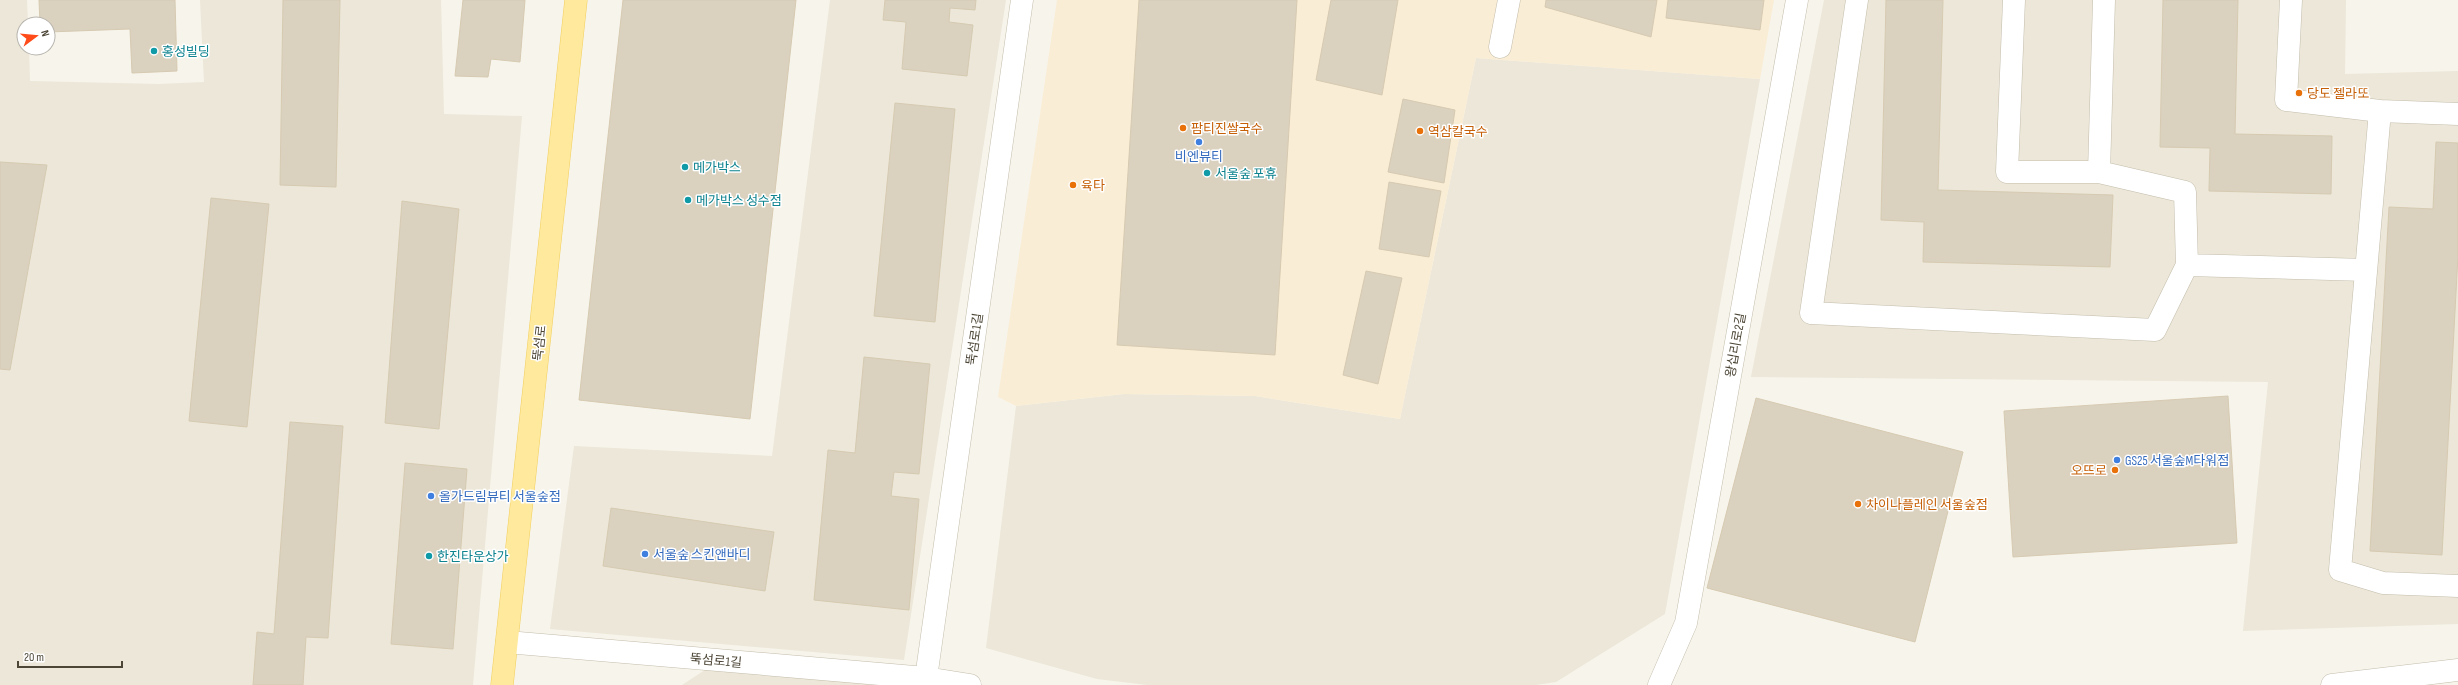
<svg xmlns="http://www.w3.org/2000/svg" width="2458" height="685" viewBox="0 0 2458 685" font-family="'Sofia Sans Condensed','Noto Sans KR',sans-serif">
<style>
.residential{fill:#ece7d8}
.commercial{fill:#faedd5}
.building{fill:#dad1bf;stroke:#d6cab1}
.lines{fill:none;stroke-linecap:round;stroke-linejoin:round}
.minor-casing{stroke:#c4bdac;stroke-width:23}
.major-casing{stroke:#f2cf5e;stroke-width:23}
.minor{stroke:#fff;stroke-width:22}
.major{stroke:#ffe99c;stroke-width:22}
.culture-dot{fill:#0f9aa8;stroke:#fff;stroke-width:1.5}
.food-dot{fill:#e8710a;stroke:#fff;stroke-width:1.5}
.shop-dot{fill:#3f7fe0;stroke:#fff;stroke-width:1.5}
.labels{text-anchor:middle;stroke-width:3;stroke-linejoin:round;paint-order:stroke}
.culture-label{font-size:13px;fill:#0d838f;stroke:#fff;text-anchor:start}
.food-label{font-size:13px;fill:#c56008;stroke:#fff;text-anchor:start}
.shop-label{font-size:13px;fill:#366cbe;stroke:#fff;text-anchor:start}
.street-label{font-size:13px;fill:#4d4637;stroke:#fff}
</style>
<rect width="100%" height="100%" fill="#f7f4eb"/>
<path class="residential" d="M0,0H27L28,24H24V48H29L30,81L159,84L204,82L200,0H441L444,114L522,116L473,685H0Z
M830,0H1006L904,660L550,629L574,446L772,456Z
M1824,0H2346L2345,74L2458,71V624L2243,631L2268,382L1751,377Z
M1476,58L1760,79L1665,614L1556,682L1536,685H1147L1097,679L986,648L1016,406L1124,394L1255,396L1400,419Z
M708,668L893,685H682Z"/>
<path class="commercial" d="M1057,0H1774L1760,79L1476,58L1400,419L1255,396L1124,394L1016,406L998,397Z"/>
<path class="building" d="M39,0H175L177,71L132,73L130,29L48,32V24H40Z
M283,0H340L336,187L280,185Z
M463,0H525L520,62L491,59L488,77L455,76Z
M623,0H796L750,419L579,400Z
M885,0H976L975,10L950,8L949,22L973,25L967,76L902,69L906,22L883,20Z
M1139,0H1297L1275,355L1117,345Z
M1331,0H1398L1382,95L1316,80Z
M1546,0H1657L1651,37L1545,7Z
M1668,0H1764L1760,30L1666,18Z
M1886,0H1943L1938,190L2113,195L2110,267L1923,262L1924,222L1881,220Z
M2163,0H2238L2235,134L2332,136L2331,194L2209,191L2210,148L2160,147Z
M1403,99L1455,110L1444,183L1388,172Z
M895,103L955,109L935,322L874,316Z
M2436,142L2458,143V255L2442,555L2370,551L2389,207L2433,209Z
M0,162L47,165L10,370L0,369Z
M1389,182L1441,191L1429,257L1379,249Z
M211,198L269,204L247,427L189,421Z
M402,201L459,209L439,429L385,423Z
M1366,271L1402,278L1378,384L1343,375Z
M864,357L930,364L919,474L894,472L891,496L919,499L909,610L814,600L828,450L855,453Z
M2228,396L2237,543L2013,557L2004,411Z
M1756,398L1963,452L1915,642L1707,588Z
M290,422L343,426L328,638L306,637L303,685H253L257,632L274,634Z
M405,463L467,469L453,649L391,644Z
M611,508L774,532L765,591L603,566Z"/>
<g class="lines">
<g class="minor-casing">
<path id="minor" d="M1857,0L1811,313L2155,330L2187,265
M2014,0L2007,172H2099
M2104,0L2099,172L2185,192L2187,265L2366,270
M2291,0L2286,100L2380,111L2340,570L2383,583L2458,586
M1500,47L1509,0
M2380,111L2458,114
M507,642L926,678L970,685
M926,678L1022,0
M1659,685L1686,623L1797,0
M2332,685L2458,670"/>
</g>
<g class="major-casing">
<path id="major" d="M502,685L576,0"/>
</g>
<use href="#minor" class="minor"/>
<use href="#major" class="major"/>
</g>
<g class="culture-dot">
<circle cx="154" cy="51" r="4"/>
<circle cx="685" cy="167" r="4"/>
<circle cx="1207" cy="173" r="4"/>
<circle cx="688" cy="200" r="4"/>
<circle cx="429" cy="556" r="4"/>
</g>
<g class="food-dot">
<circle cx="2299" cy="93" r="4"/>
<circle cx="1183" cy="128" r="4"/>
<circle cx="1420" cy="131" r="4"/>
<circle cx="1073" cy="185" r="4"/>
<circle cx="2115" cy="470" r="4"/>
<circle cx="1858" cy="504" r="4"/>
</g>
<g class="shop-dot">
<circle cx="1199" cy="142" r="4"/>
<circle cx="2117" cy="460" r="4"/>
<circle cx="431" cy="496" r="4"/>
<circle cx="645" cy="554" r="4"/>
</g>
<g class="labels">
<g class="culture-label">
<text x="162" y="56">홍성빌딩</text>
<text x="693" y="172">메가박스</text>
<text x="1215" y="178">서울숲 포휴</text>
<text x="696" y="205">메가박스 성수점</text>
<text x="437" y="561">한진타운상가</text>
</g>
<g class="food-label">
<text x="2307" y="98">당도 젤라또</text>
<text x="1191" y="133">팜티진쌀국수</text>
<text x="1428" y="136">역삼칼국수</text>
<text x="1081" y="190">육타</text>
<text x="2107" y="475" text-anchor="end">오뜨로</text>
<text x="1866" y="509">차이나플레인 서울숲점</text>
</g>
<g class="shop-label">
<text x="1199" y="161" text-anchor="middle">비엔뷰티</text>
<text x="2125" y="465">GS25 서울숲M타워점</text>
<text x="439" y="501">올가드림뷰티 서울숲점</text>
<text x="653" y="559">서울숲 스킨앤바디</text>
</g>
<g class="street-label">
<text transform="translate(974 339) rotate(-82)" y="5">뚝섬로1길</text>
<text transform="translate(539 343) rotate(-84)" y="5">뚝섬로</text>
<text transform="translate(1735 345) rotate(-80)" y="5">왕십리로2길</text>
<text transform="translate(716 660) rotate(5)" y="5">뚝섬로1길</text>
</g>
</g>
<g transform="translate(36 36) rotate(74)"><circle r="19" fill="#ffffff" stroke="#b8b5af"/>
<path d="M0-3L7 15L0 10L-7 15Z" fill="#ff4b1a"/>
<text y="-6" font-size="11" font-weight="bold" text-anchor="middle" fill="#4d4637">N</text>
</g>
<path d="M18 661v6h104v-6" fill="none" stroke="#4d4637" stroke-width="2"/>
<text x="24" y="661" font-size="12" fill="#4d4637" stroke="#ffffff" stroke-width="3" paint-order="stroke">20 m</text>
</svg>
